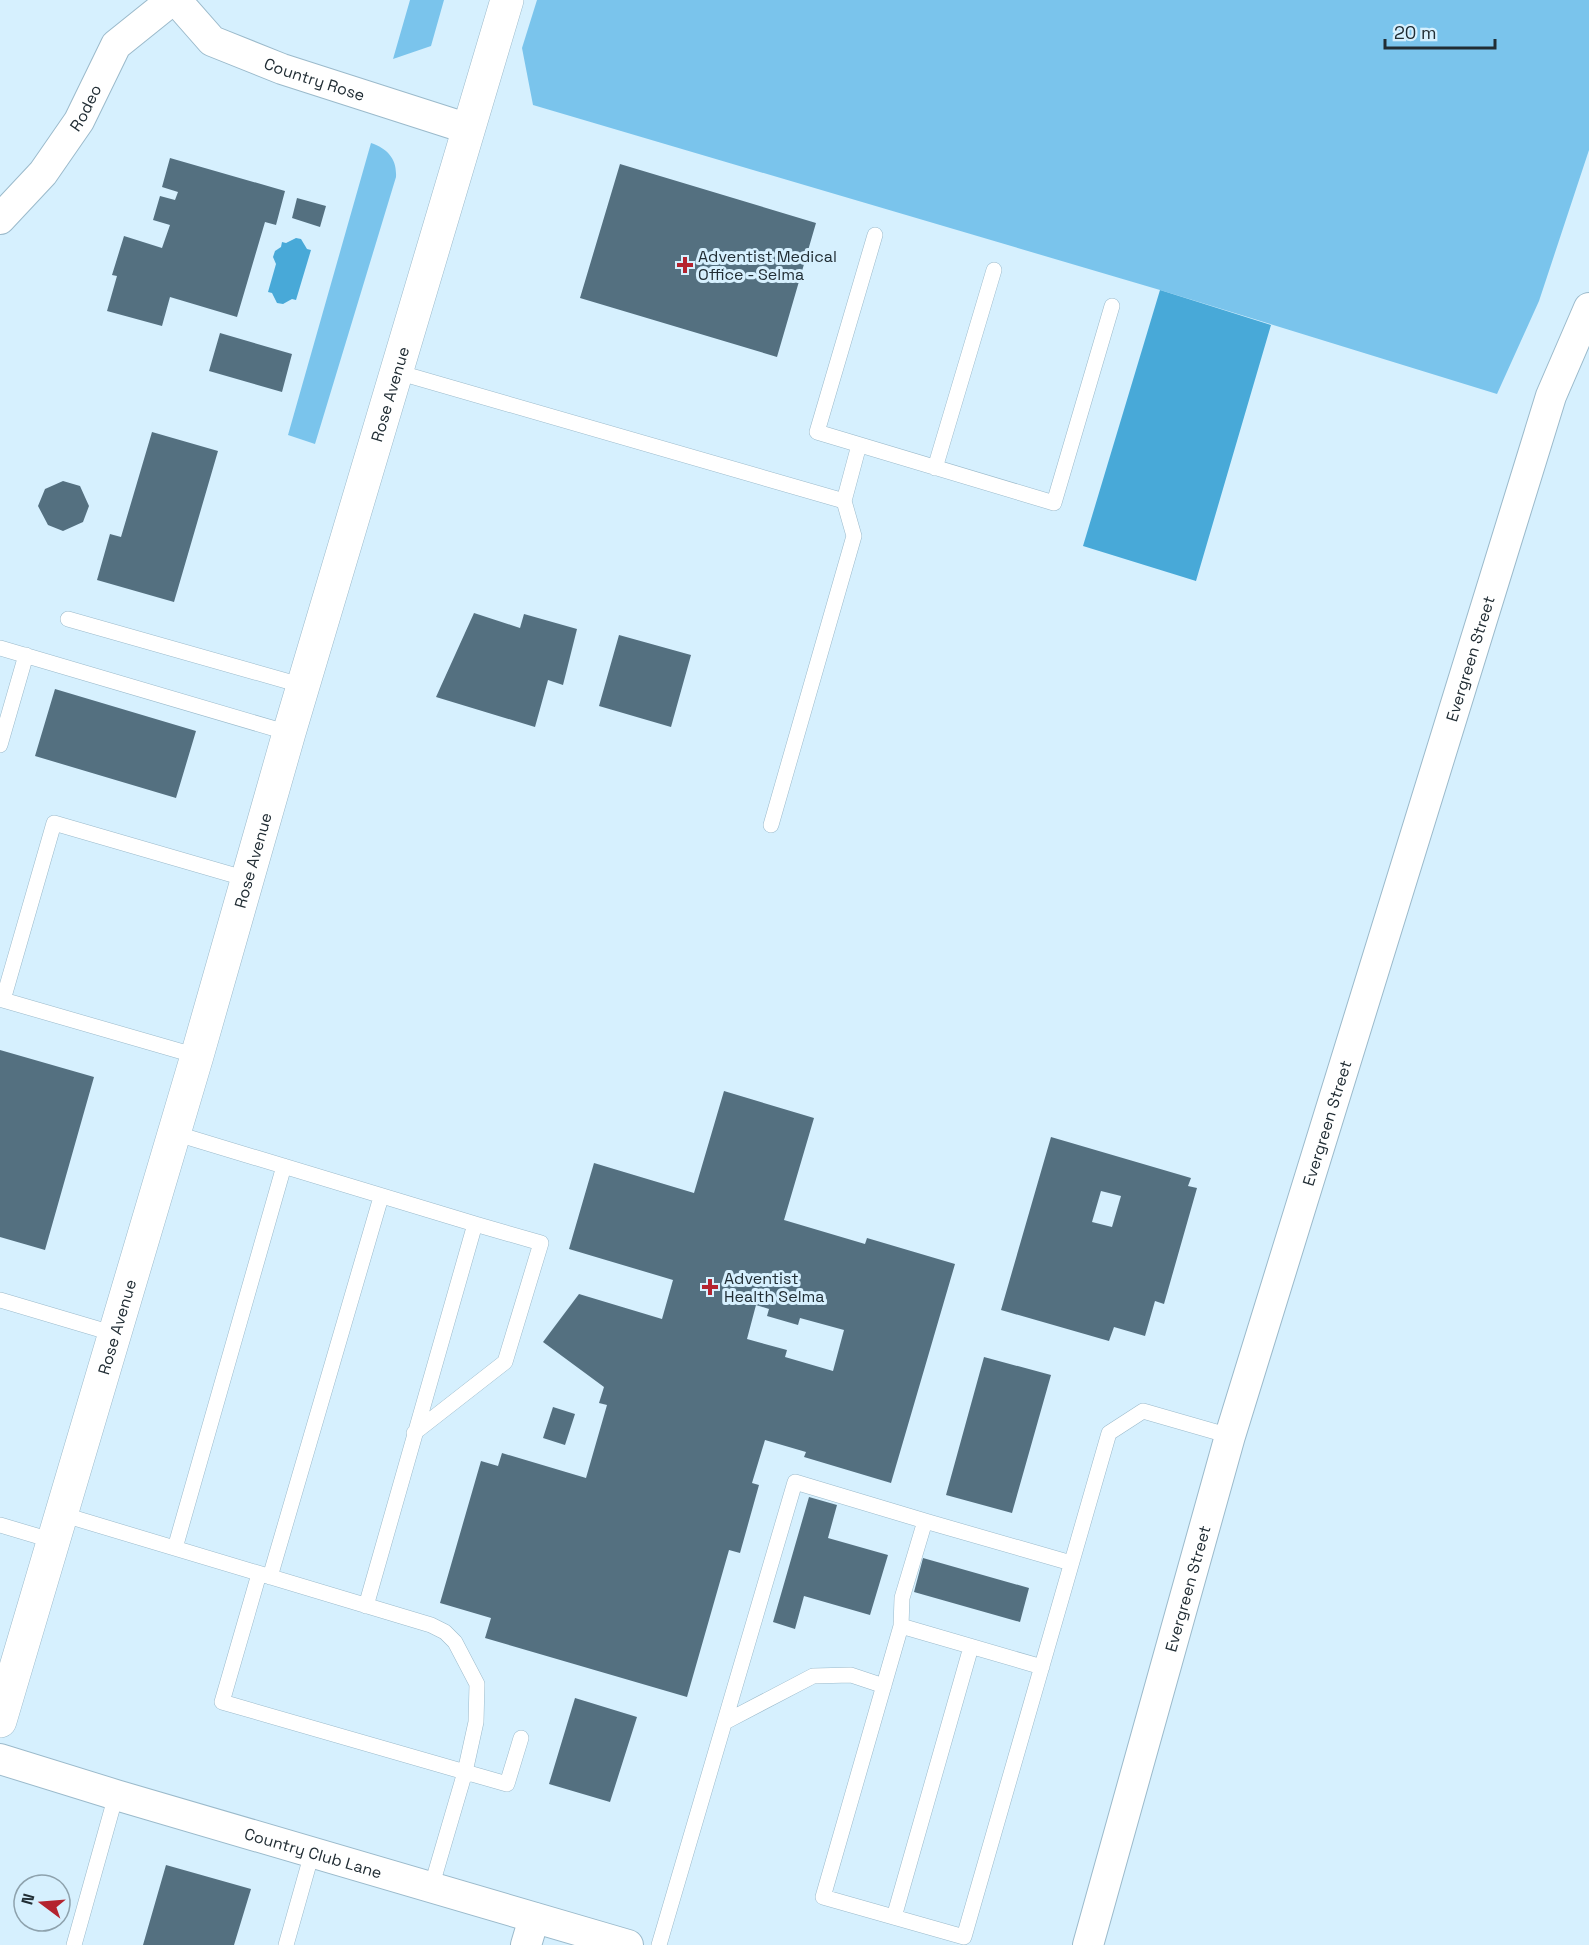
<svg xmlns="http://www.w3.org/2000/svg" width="1589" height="1945" viewBox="0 0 1589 1945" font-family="'Space Grotesk',sans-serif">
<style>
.green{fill:#7ac4ec}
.water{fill:#48a9d8}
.building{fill:#547080;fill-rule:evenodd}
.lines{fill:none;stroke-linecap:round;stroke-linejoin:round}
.service-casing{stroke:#9bbacb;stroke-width:16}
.minor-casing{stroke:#9bbacb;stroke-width:32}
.tertiary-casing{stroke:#9bbacb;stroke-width:34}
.service{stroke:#fff;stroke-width:15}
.minor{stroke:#fff;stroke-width:30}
.tertiary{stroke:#fff;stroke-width:33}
.poi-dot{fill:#b4232f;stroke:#d6f0fe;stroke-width:2}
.labels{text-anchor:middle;stroke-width:6;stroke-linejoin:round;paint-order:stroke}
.street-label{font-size:16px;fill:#212d34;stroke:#d6f0fe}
.poi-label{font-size:16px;fill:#212d34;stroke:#d6f0fe;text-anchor:start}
</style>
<rect width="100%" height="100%" fill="#d6f0fe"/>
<path class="green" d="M410,0H444L431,46L393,59Z
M537,0H1589V150L1539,301L1497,394L1160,290L533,105L522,48Z
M371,143C388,149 397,159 396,177L315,444L288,435Z"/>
<path class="water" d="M296,238L301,239L307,249L311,250L296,300L292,299L283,304L277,303L272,293L268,292L276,264L273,257L275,251L281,247L282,242L286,243Z
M1160,290L1271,325L1196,581L1083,546Z"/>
<path class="building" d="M170,158L285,191L276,225L265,222L237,317L170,297L162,326L107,311L117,276L112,275L124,236L162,248L170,225L153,220L160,196L175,200L178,192L162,187Z
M620,164L816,223L777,357L580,298Z
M297,198L326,206L320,227L292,218Z
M220,333L292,354L282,392L209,371Z
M152,432L218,451L174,602L97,580L110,534L121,537Z
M63,481L80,486L89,506L83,522L63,531L48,525L38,506L45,489Z
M474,613L520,628L524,614L577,629L563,685L548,680L535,727L436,697Z
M619,635L691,655L671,727L599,706Z
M55,689L196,731L176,798L35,756Z
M0,1050L94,1077L45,1250L0,1237Z
M724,1091L814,1118L784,1220L865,1244L867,1238L955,1264L891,1483L804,1457L806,1452L765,1440L752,1483L759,1485L740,1553L729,1550L687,1697L485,1638L491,1618L440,1603L481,1461L498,1466L502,1453L586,1478L607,1405L599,1403L604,1387L543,1342L579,1294L662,1319L673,1280L569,1249L594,1163L694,1193ZM756,1305L769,1309L767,1316L798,1325L800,1318L844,1330L833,1371L785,1357L787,1350L747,1339Z
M1051,1137L1191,1178L1188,1186L1197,1188L1164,1304L1155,1301L1145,1336L1114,1327L1109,1341L1001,1310ZM1101,1191L1121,1196L1112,1227L1092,1222Z
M984,1357L1051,1375L1012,1513L946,1495Z
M553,1407L575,1414L565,1445L543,1438Z
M809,1497L837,1505L828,1538L888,1555L870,1615L804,1596L795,1629L773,1622Z
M923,1558L1029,1588L1020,1622L914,1592Z
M575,1698L637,1717L610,1802L549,1784Z
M166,1865L251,1889L234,1945H143Z"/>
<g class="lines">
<g class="service-casing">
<path id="service" d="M875,235L817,432L1054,503L1112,306
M397,372L844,501L859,445
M935,468L994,270
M68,619L304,686
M0,648L289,733
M0,745L26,655
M771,825L854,536L844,501
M197,1056L3,1000L54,823L247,879
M174,1133L475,1224L366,1606
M0,1300L115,1334
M414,1433L505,1362L541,1243L475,1224
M61,1514L431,1625L445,1632L455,1642L477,1684L476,1722L465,1772L507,1784L521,1738
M925,1521L1071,1563
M0,1525L54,1541
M175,1548L284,1166
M259,1574L222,1702L465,1772L431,1888
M270,1577L381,1197
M901,1626L1042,1667
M725,1722L813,1676L851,1675L884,1686
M894,1917L971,1647
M74,1945L116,1795
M286,1945L312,1853
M659,1945L795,1482L925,1521L902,1598L901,1626L823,1897L964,1937L1109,1433L1143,1411L1230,1436"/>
</g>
<g class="minor-casing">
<g id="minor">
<path id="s1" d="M176,0L212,41L282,69L469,129"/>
<path id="s2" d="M0,219L43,173L79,121L116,45L172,0"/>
<path id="s3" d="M0,1759L116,1795L628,1945"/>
<path d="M526,1945L534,1918"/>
<path id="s4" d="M1088,1945L1230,1436L1551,396L1589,308"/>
</g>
</g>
<g class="tertiary-casing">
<g id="tertiary">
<path id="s5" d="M0,1721L197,1056L289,733L507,0"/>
</g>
</g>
<use href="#service" class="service"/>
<use href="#minor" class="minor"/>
<use href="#tertiary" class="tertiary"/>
</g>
<g class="poi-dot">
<path d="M682 256h6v6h6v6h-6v6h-6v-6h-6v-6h6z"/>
<path d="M707 1278h6v6h6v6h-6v6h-6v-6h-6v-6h6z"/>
</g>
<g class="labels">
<g class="street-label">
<text dy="6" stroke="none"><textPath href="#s1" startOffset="164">Country Rose</textPath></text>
<text dy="6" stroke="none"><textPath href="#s2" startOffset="141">Rodeo</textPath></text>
<text dy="6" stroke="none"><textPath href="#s5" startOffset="1383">Rose Avenue</textPath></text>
<text dy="6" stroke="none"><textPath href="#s4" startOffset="1342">Evergreen Street</textPath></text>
<text dy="6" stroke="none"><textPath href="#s5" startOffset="897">Rose Avenue</textPath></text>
<text dy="6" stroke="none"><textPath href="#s4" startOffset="856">Evergreen Street</textPath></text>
<text dy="6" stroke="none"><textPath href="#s5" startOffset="411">Rose Avenue</textPath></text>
<text dy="6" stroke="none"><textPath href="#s4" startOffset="370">Evergreen Street</textPath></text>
<text dy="6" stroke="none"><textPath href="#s3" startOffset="327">Country Club Lane</textPath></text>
</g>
<g class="poi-label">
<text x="698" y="262">Adventist Medical<tspan x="698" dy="18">Office - Selma</tspan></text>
<text x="724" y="1284">Adventist<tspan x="724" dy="18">Health Selma</tspan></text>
</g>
</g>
<g transform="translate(42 1903) rotate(286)"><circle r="28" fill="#d6f0fe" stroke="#8ea2ad" stroke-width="1.5"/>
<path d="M0-4.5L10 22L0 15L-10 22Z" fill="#b4232f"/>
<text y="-9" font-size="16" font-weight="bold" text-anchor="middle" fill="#212d34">N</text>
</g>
<path d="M1385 39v9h110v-9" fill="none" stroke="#212d34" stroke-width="3"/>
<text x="1394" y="39" font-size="18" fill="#212d34" stroke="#d6f0fe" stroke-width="4.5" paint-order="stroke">20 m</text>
</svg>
